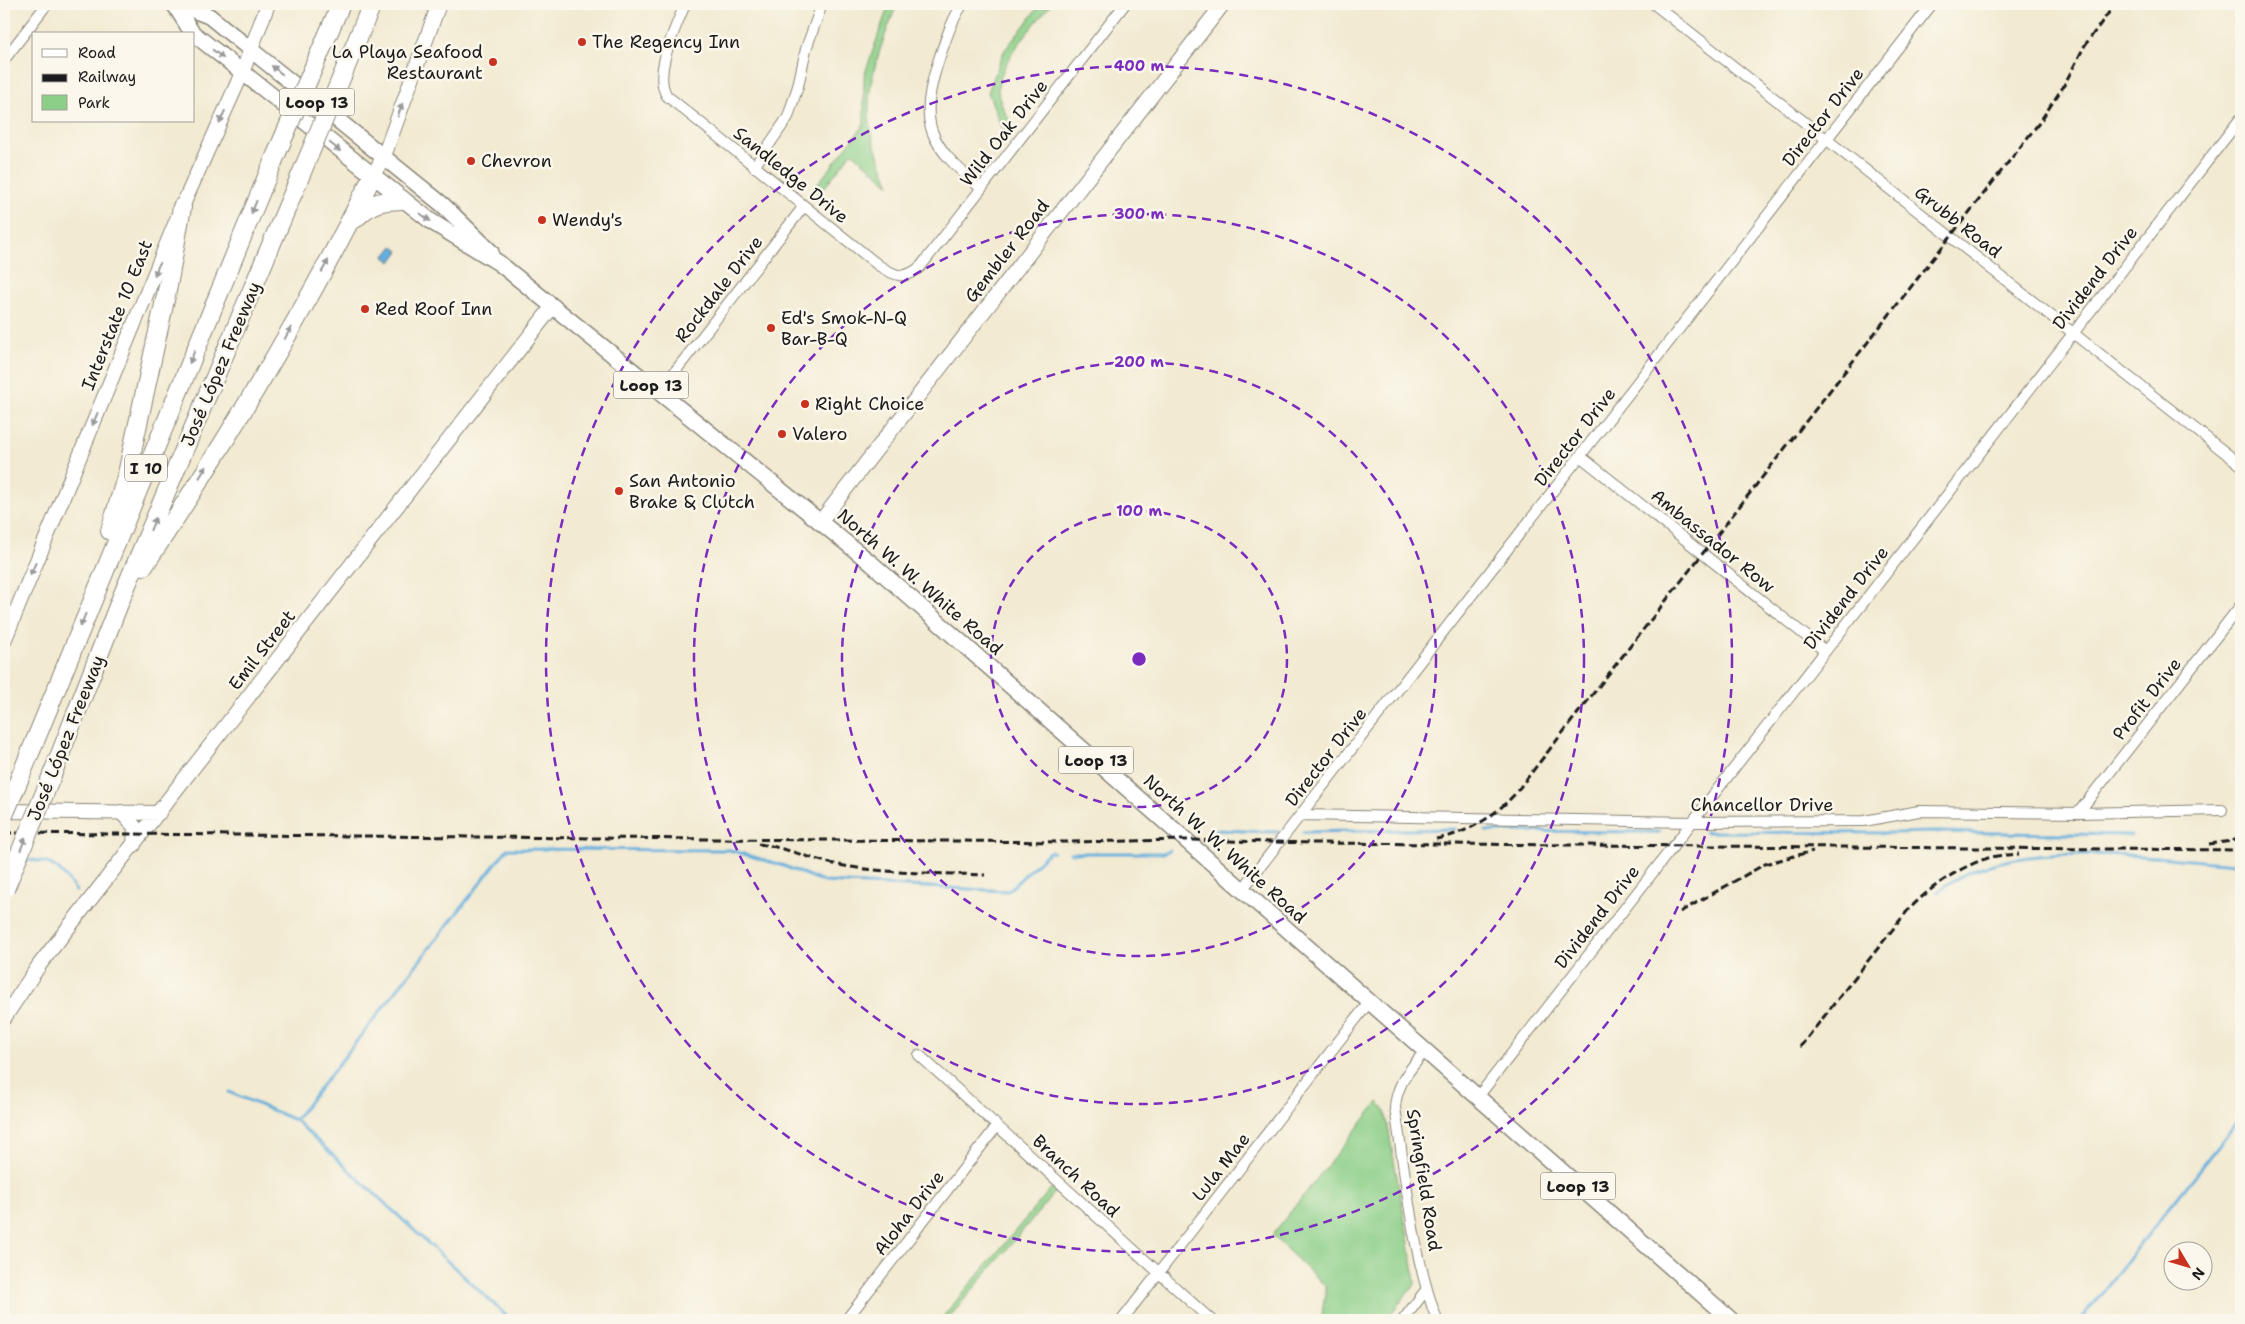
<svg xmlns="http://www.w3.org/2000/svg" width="2245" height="1324" font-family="'Shantell Sans',sans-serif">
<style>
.green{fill:#8ccf88;stroke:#547652}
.water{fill:#64aedc;stroke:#40657c}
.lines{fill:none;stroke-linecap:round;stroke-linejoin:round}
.stream{stroke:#64aedc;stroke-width:3}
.minor-casing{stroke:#878376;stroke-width:12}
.secondary-casing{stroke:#878376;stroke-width:16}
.primary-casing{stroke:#878376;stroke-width:18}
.motorway-casing{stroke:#878376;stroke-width:20}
.minor{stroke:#fff;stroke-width:10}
.secondary{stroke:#fff;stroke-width:14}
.primary{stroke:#fff;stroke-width:15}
.motorway{stroke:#fff;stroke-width:18}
.rail{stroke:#1c1c1c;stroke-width:3;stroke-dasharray:8 4;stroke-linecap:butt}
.motorway-bridge-casing{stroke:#878376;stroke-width:20;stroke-linecap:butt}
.motorway-bridge{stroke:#fff;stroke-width:18}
.oneway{fill:#999}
.ring{fill:none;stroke:#7b2cbf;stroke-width:2.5;stroke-dasharray:9 6}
.poi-dot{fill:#c8321e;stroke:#fbf7ec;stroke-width:2}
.labels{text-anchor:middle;stroke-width:5;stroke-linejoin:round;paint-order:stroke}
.shield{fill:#fbf7ec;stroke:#5f5e5a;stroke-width:1}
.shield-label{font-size:16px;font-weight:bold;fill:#1c1c1c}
.poi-label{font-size:18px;fill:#1c1c1c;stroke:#fbf7ec;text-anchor:start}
.street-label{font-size:18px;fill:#1c1c1c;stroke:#fbf7ec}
.centre{fill:#7b2cbf;stroke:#fbf7ec;stroke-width:2.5}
.ring-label{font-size:15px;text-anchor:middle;font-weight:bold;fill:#7b2cbf;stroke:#fbf7ec;stroke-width:5;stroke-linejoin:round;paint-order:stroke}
</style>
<rect width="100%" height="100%" fill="#fbf7ec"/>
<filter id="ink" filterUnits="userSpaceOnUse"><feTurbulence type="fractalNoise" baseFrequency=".02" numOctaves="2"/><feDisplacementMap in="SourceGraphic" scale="10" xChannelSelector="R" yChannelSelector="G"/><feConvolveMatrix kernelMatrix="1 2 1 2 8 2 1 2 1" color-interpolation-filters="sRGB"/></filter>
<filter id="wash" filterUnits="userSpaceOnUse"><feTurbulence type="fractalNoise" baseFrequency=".0096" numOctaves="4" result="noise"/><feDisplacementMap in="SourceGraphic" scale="20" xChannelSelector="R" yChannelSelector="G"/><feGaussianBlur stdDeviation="1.12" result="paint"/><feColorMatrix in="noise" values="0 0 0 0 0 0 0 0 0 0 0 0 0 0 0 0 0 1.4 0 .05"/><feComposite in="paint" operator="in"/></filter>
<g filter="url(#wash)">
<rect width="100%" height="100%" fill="#f2ead1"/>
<path class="green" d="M889,4h8c-15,41 -36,85 -25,130 3,17 12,35 18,51l-38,-33 -38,49 -6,-5 56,-71v-49z
M1041,4h10c-18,23 -49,54 -53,84 -1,13 11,32 18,42l-6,8 -10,-14 -12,-32 16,-41z
M1378,1102l7,8 29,162 1,12 -29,36h-65l5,-33 -54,-52z
M1053,1186l4,4 -110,130h-7z"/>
<path class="water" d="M393,246l6,5 -8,11 -7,-5z"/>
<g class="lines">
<path class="stream" d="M1215,830l63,2
M1486,831l173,1
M1303,832l152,-3
M1705,832l187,1 40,-1 199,3
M1071,853h92l7,-3
M23,860c30,-1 38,9 53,31
M1938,892c62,-58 218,-34 297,-28l6,-2
M229,1092l66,28 216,200
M295,1120l212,-271 223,1 51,15 44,17 183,9 41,-39h4
M2080,1320l161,-202"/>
</g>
</g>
<g filter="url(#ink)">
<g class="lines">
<g class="minor-casing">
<path id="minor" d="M685,4c-9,24 -33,69 -18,92l211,169c17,11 27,16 43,1l204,-262
M963,4c-11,15 -17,35 -23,52 -23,68 -12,88 41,132
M1654,4l587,461
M4,60l43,-56
M754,167l34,-50 10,-31 8,-37 16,-45
M659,392l145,-186
M1580,456l245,195
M2078,813l163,-208
M1301,815l391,7 172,-1 55,-10 159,2 144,-3
M1242,890l690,-886
M1425,1051c-14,17 -29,33 -30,57 11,70 17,145 42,212
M919,1055l292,265
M1477,1098l764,-980
M846,1320l151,-194
M1122,1320l248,-319
M1403,1320l23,-30"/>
</g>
<g class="secondary-casing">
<path id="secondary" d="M372,177l12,-21 55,-152
M820,522l403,-518
M4,641l178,-434 60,-134 26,-69
M4,811l155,2
M121,812l14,15 -1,18
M4,1018l36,-54 513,-658"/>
</g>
<g class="primary-casing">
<path id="primary" d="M174,4l19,30
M178,4l31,12 234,189 48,47
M194,34l238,188 67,41 372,300 860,757"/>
</g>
<g class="motorway-casing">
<path id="motorway" d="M318,57l23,-53
M343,74l29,-70
M355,219c17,-17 24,-18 47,-19
M110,531l17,-57 41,-188 14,-79
M144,566c83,-125 162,-255 228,-389
M21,775l252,-613
M50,780l70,-179 179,-422"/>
</g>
<use href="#minor" class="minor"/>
<use href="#secondary" class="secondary"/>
<use href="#primary" class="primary"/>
<use href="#motorway" class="motorway"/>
<path class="rail" d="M4,833l1065,9 118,-2 127,3 927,7
M1436,839c32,-6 56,-21 78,-44l525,-672 24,-36 22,-42 30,-41
M758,844c28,3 54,16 81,21 48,9 97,8 146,10
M2209,844l23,-3 9,-3
M1680,912l85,-48 48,-13
M1800,1047l108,-137c23,-23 49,-42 80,-52 10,-3 21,-3 31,-4"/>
<g class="motorway-bridge-casing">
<path id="motorway-bridge" d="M273,162l45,-105
M299,179l44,-105
M4,815l17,-40
M5,889l45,-109"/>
</g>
<use href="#motorway-bridge" class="motorway-bridge"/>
</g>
<defs><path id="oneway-solid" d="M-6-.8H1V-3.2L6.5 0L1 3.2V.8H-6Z" transform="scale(1.25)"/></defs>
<g class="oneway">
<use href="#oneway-solid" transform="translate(218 54) rotate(38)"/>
<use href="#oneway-solid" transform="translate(277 70) rotate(-141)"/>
<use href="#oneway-solid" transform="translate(400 110) rotate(-71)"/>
<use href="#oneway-solid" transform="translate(222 117) rotate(115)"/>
<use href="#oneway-solid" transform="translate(335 147) rotate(39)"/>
<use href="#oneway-solid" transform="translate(254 207) rotate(112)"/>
<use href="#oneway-solid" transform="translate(425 217) rotate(37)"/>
<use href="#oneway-solid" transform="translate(325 266) rotate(-61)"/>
<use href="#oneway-solid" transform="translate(157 269) rotate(112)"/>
<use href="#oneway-solid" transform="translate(288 333) rotate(-61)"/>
<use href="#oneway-solid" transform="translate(192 357) rotate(112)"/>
<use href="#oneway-solid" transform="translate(95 419) rotate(112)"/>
<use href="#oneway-solid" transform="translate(203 472) rotate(-58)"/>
<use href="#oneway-solid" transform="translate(153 524) rotate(-67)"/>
<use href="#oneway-solid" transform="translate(33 569) rotate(112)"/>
<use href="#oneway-solid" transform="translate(83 620) rotate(112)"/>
<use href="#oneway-solid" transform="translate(23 844) rotate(-68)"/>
</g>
</g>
<g class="ring">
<circle cx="1139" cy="659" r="148"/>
<circle cx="1139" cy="659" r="297"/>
<circle cx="1139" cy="659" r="445"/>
<circle cx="1139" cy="659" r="593"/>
</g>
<g class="poi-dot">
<circle cx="582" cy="42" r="5"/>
<circle cx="493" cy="62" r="5"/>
<circle cx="471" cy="161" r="5"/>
<circle cx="542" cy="220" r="5"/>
<circle cx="365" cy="309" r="5"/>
<circle cx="771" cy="328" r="5"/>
<circle cx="805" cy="404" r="5"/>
<circle cx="782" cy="434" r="5"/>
<circle cx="619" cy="491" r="5"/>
</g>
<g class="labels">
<g class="shield">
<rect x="279.5" y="88.5" width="75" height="27" rx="4"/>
<rect x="613.5" y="371.5" width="75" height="27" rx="4"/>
<rect x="125" y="454.5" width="42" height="27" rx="4"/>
<rect x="1058.5" y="746.5" width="75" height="27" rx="4"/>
<rect x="1540.5" y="1172.5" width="75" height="27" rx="4"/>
</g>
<g class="shield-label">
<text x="317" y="108">Loop 13</text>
<text x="651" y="391">Loop 13</text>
<text x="146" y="474">I 10</text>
<text x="1096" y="766">Loop 13</text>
<text x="1578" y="1192">Loop 13</text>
</g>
<g class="poi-label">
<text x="592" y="48">The Regency Inn</text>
<text x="483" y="58" text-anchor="end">La Playa Seafood<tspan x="483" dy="21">Restaurant</tspan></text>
<text x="481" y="167">Chevron</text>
<text x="552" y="226">Wendy's</text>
<text x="375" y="315">Red Roof Inn</text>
<text x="781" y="324">Ed's Smok-N-Q<tspan x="781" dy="21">Bar-B-Q</tspan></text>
<text x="815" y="410">Right Choice</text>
<text x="792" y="440">Valero</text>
<text x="629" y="487">San Antonio<tspan x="629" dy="21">Brake &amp; Clutch</tspan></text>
</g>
<g class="street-label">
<text transform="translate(1823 117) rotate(-52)" y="6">Director Drive</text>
<text transform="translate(1004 133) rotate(-52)" y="6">Wild Oak Drive</text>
<text transform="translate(791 175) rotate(39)" y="6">Sandledge Drive</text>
<text transform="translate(1958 222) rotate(38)" y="6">Grubb Road</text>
<text transform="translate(1007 251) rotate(-52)" y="6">Gembler Road</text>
<text transform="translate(2095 278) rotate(-52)" y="6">Dividend Drive</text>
<text transform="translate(719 289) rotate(-52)" y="6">Rockdale Drive</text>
<text transform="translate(117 315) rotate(-68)" y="6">Interstate 10 East</text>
<text transform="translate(221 364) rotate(-67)" y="6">José López Freeway</text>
<text transform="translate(1575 437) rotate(-52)" y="6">Director Drive</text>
<text transform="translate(1713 541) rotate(39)" y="6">Ambassador Row</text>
<text transform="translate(920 582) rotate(41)" y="6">North W. W. White Road</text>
<text transform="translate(1846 598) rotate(-52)" y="6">Dividend Drive</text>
<text transform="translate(262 650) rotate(-52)" y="6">Emil Street</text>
<text transform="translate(2147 699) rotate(-52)" y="6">Profit Drive</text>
<text transform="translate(66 738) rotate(-68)" y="6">José López Freeway</text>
<text transform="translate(1326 757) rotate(-52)" y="6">Director Drive</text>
<text x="1762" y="811">Chancellor Drive</text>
<text transform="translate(1225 849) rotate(42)" y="6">North W. W. White Road</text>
<text transform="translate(1597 917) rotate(-52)" y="6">Dividend Drive</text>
<text transform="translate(1221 1167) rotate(-52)" y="6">Lula Mae</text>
<text transform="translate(1076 1176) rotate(43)" y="6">Branch Road</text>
<text transform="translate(1424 1180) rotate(81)" y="6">Springfield Road</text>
<text transform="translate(909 1213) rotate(-52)" y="6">Aloha Drive</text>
</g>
</g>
<circle cx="1139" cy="659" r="8" class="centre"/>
<g class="ring-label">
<text x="1139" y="71">400 m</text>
<text x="1139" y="219">300 m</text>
<text x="1139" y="367">200 m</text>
<text x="1139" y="516">100 m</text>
</g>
<rect width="2245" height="1324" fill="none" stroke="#fbf7ec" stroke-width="20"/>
<rect x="32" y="32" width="162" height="90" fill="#fbf7ec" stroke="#a29f99"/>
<rect x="42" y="49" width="25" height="8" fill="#ffffff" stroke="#a29f99"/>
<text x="78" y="58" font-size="15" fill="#1c1c1c">Road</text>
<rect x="42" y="74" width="25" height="8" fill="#1c1c1c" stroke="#a29f99"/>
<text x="78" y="82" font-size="15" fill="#1c1c1c">Railway</text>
<rect x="42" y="95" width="25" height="15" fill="#8ccf88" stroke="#a29f99"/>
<text x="78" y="108" font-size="15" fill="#1c1c1c">Park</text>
<g transform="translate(2188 1266) rotate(128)"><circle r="24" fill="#fbf7ec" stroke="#a29f99"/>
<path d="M0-4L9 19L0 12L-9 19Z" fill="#c8321e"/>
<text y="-8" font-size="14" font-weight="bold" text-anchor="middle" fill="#1c1c1c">N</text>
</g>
</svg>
